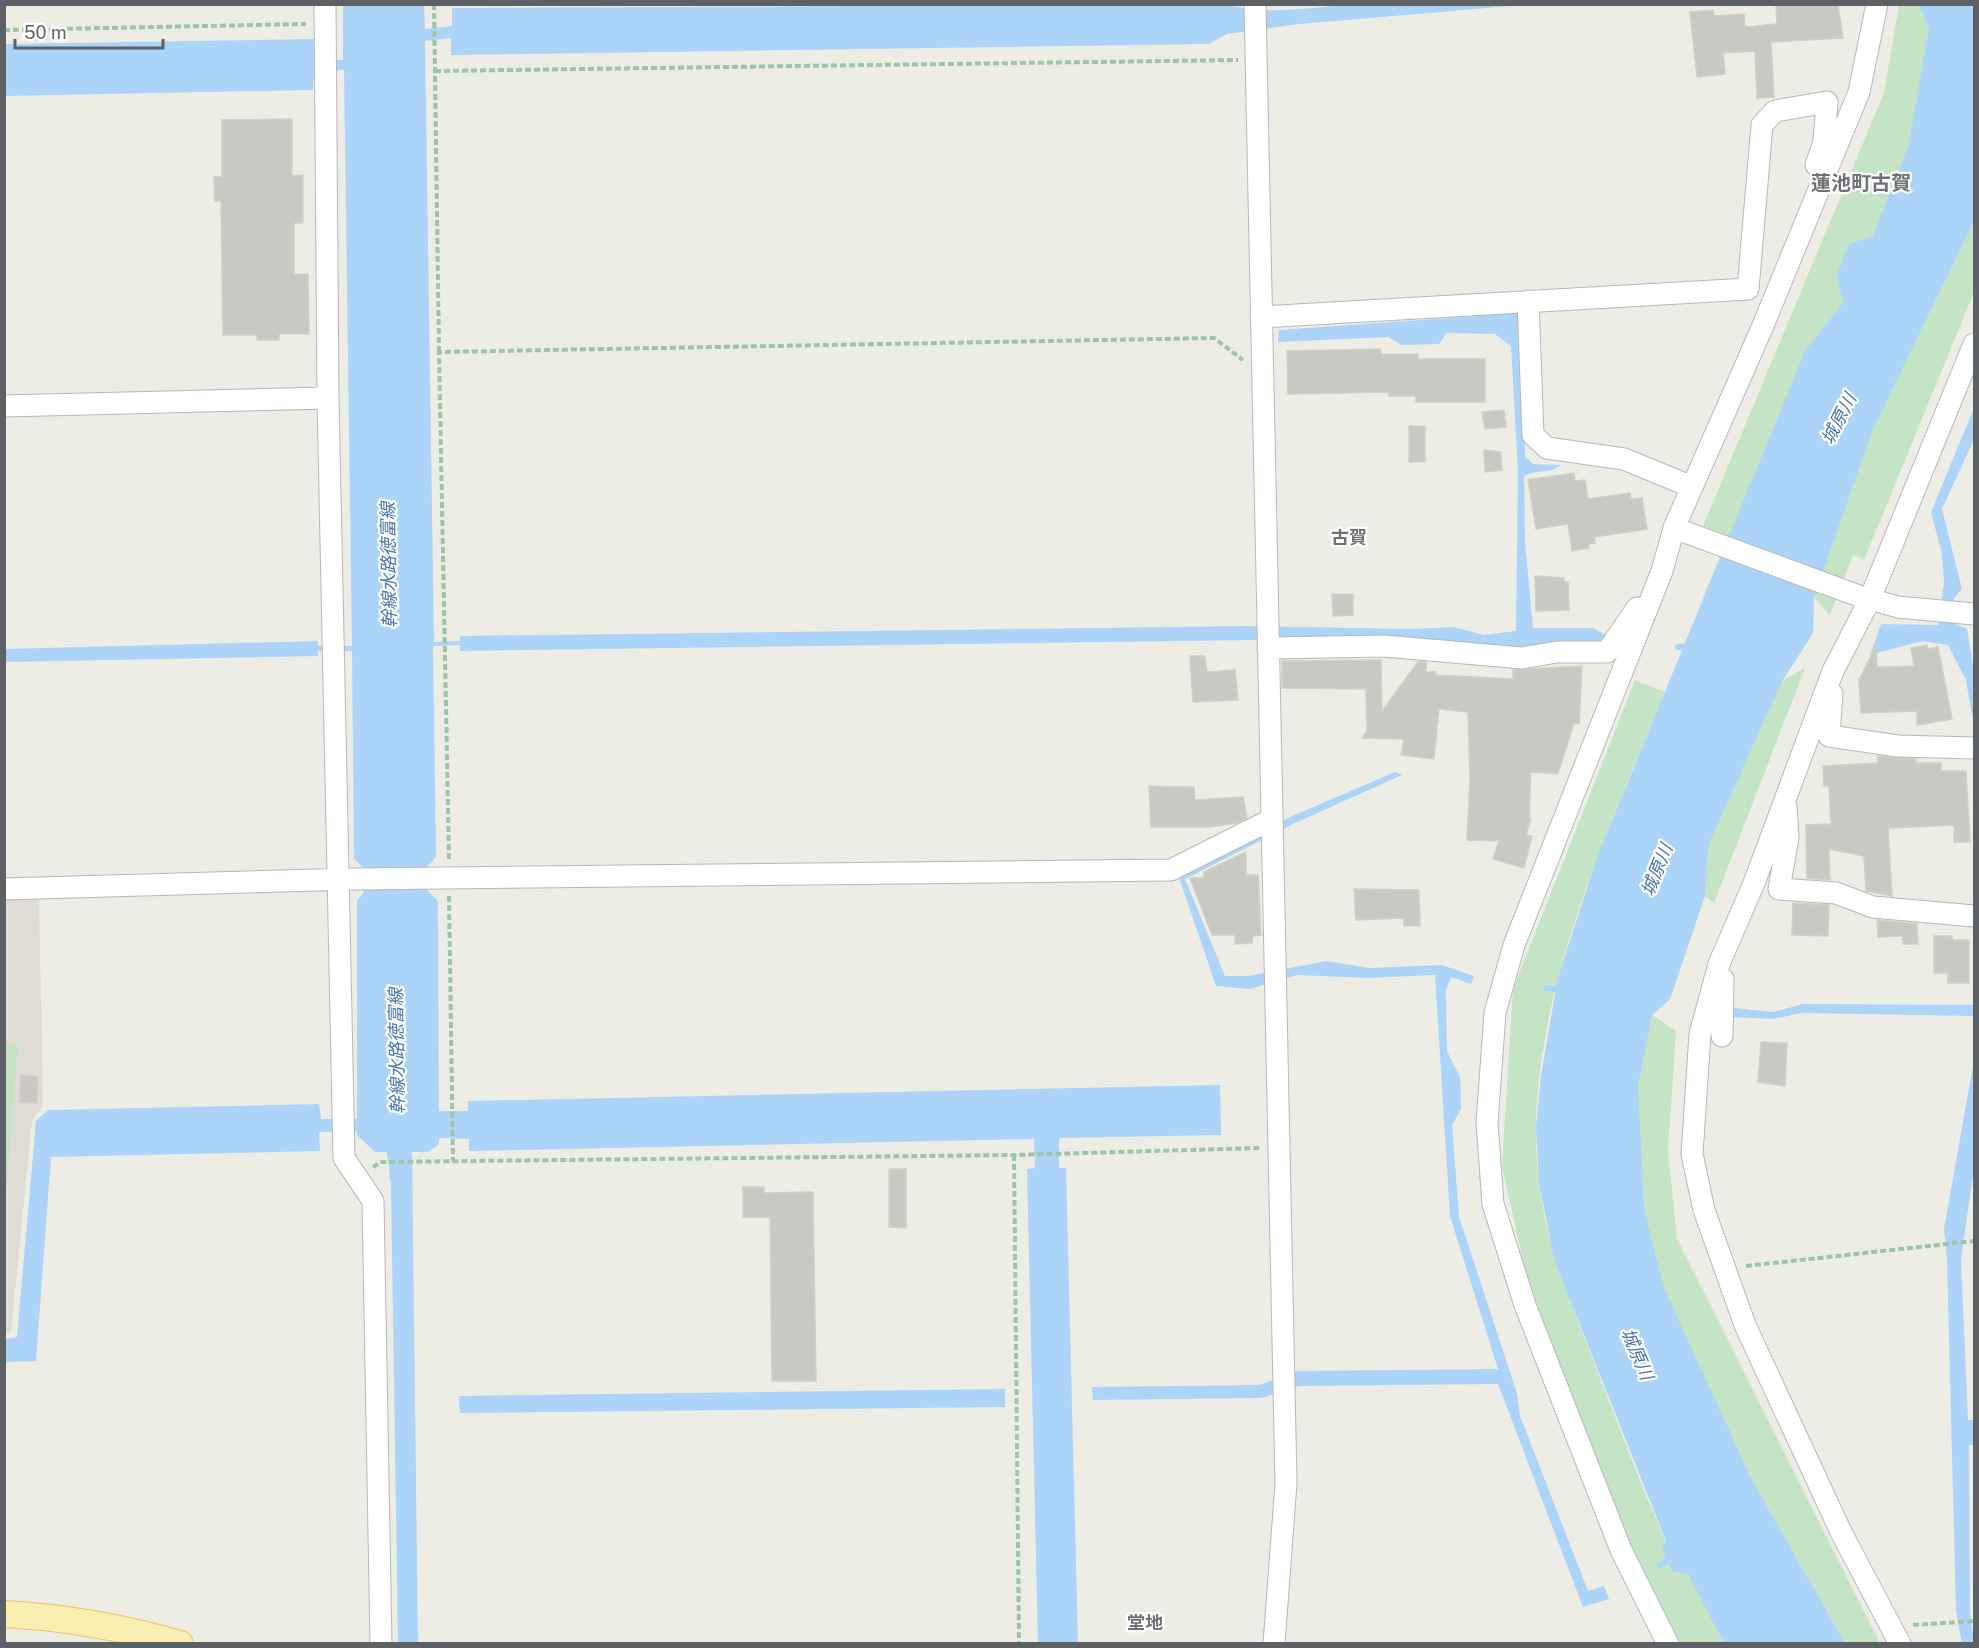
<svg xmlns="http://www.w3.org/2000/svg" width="1979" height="1648" font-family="'Public Sans','Noto Sans JP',sans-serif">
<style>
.education{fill:#dedcd4}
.green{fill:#c4e4c5}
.water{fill:#abd4f8}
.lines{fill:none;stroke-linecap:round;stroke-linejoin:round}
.stream{stroke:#abd4f8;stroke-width:6}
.building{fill:#cac8c2;stroke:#d2cfc4;stroke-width:1.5}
.minor-casing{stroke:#b6b7bb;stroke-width:23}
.major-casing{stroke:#e6c766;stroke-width:28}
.path{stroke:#9ec4aa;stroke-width:4;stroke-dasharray:6 3;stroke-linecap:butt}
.minor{stroke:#fff;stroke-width:21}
.major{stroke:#f9efb0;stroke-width:26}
.labels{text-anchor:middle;stroke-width:4.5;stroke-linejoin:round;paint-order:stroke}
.water-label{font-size:18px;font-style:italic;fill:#4974a9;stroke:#fff}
.neighbourhood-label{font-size:18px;font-weight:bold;fill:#6e7276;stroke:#fff}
.quarter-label{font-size:20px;font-weight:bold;fill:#6e7276;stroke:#fff}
</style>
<rect width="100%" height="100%" fill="#eeede5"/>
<path class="education" d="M39,897l4,209 -11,15 -21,211 -6,1 -1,-435z"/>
<path class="green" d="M1899,5h35l-10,144 -222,450 27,-63 -26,-10 181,-433z
M1974,200v92l-110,268 -11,-5 -23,60 -16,-17 -1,35 -31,48 23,-13 -91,235 -9,-7 -35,103 -18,16 24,16 -8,119 9,89 203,404h-35l-94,-165 -97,-193 -37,-216 228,-604z
M1635,680l30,12c-61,148 -146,328 -126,491 8,64 33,122 56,182 23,59 45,118 71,177l-4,8 10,21 16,3 59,69h-68l-50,-102 -102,-262 -25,-113 11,-177z
M18,1044l-13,162v-161z"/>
<path class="water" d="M343,4l81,1 1,24 27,-3v-18l777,-4c34,13 86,2 123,1 56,-2 113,0 170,0l-222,19 -73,10 -18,10 -758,11v-17l-26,3 9,601 26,-1v-5l788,-10 164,3 42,-2 30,8 32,-4 2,-159 -7,-126 -16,-12 -48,-1 -8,11 -37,1 -14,-8 -110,5 1,-12 241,-17 5,143 8,8 28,1c-10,9 -25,4 -37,11l1,66 8,86h60l16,9 -8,9 -76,3 -123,-11 -942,13v-6l-27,1 3,211 -9,10 1,24 10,10 1,210h29v-10l752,-16 1,50 -162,3v30h7l12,475h-40l-11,-474 8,-1 -1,-29 -565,12v-12l-30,-1v6l-11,8h-16l6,491h-20l-7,-456 -4,-35h-12l-18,-17v-4l-38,1 1,19 -269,6 -15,204 -31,1v-23l12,-2 19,-216 12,-11 271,-6 2,15h36v-218l7,-9v-24l-10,-9 -2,-208h-34v5l-313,6 -1,-13 314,-8v5h34l-8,-576 -30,1 -1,19 -308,6v-52l309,-5v21h29z
M1919,5h55v216l-101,208 -59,168 -1,36 -32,50 -73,163 -3,49 -35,104 -18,16 -14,71 6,122 19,78 88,192 94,165h-121l-36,-69 -16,-3 -10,-21 4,-9 -111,-279 -16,-78 -3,-56 5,-52 17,-99 39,-120 208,-506 38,-48 -6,-29 12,-30 24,-8 36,-92 20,-116z
M1974,408v31l-32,70 20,80 -8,9v25l13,6 7,42v57l-8,-48 -18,-35 -26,-4 -52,14 11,-31 57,1 6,-42 -2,-29 -11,-42z
M1395,772l7,3 -109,49 -108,55 40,97h23l79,-15 42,7 73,-3 32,11 -3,8 -20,-7 -5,13 1,61 13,26 1,32 -9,16 7,92 58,176 3,23 68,175 16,-5 5,13 -26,8 -85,-223 -199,2 -38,12 -168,2 -1,-13 167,-2 39,-14 200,-2 -48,-153 -15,-241 -69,3 -69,-3 -47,14 -34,-3 -37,-109 111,-60z
M1803,1004l171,1v11l-172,-3 -29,6 -41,-2 -2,-5 5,-4 39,4z
M1974,1060v108l-13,92 7,160h6v25h-5l1,166 4,32 -12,1 -6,-33 -9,-352 -3,-30z
M1005,1389v18l-545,6 -1,-17z"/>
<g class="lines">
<path class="stream" d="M1678,647l12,-1
M1546,988l17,2
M1660,1565l13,-7"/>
</g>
<path class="building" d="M1776,4l62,2 5,32 -72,4 3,55 -17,1 -2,-47 -32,2 2,21 -28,3 -7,-65 23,-2 1,6 30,-2 1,13 32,-3z
M292,119v57l11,-1v48h-9v51h14l1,60h-30v6h-22v-5h-34l-2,-134h-6l-1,-24h8v-57z
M1380,349l1,5h37v5h67v43h-69v-6h-27v-4l-101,2 -1,-43z
M1504,410l2,17 -21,2 -3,-17z
M1409,426h16v36h-16z
M1484,450l17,2 1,18 -17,2z
M1574,473l1,8 10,-1 3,19 42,-6 1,6 11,-1 5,31 -53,8 1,6 -7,1 1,4 -17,3 -4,-27 -32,5 -8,-49z
M1535,576l29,2v4h4l1,28 -33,1z
M1332,594h21v21l-20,1z
M1927,645l1,4 10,-2 14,72 -35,6v-14l-56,2 -2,-33 17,-34 1,21 37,-1 -3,-18z
M1190,656h15l2,16 28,-2 3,30 -45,2z
M1381,660l1,51 36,-49h8v10h10l-1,3 78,4v-9l69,-4 -3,58 -5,-1 -16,51 -27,-2 -2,45 2,1 -5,17 6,1 -8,32 -31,-9 6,-18 -32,-1 3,-59 -2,-69 -29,-3 -5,50 -33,-4 3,-16 -42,-1 5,-7 -1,-42 -84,-1v-27z
M1877,756l39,3v4h25v8h25l4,71h-16v-17l-66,3 4,68 -26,-5 -2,-35 -35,-7 1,31 -23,-2 -1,-53 25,-1 -2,-38h-5l-1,-20 55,-3z
M1149,786l45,1 1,13 48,-3 4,21 -10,5 -28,4h-58z
M1246,852v23h12l3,60 -8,1 -1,7 -17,1v-9h-23l-22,-57h14v-6z
M1354,889l65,1 1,36h-16v-8l-48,2z
M1793,903l36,2 -1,31 -36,-1z
M1877,920l40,4 1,20h-15l-1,-8 -24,1z
M1934,936h18v4h17v43h-21v-10h-14z
M1761,1042l26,1 -2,43 -27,-4z
M21,1075l17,2 -1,26 -18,-1z
M889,1169h17v59l-17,-1z
M743,1187h21v6l49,-1 3,189h-44l-2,-164h-27z"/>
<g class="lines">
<g class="minor-casing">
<path id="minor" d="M325,4l3,394 16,760 29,43 8,443
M1255,4l31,1479 -12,161
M1528,301l5,134 14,13 77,11 68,28
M1261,317l487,-28 14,-164 13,-14 52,-9 -3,40 -8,23
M4,406l324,-8
M1674,528l185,68 39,11 76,7
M1268,648l116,-2 138,12 35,-6h50l30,-44
M1832,694l-3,42 69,10 76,2
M1786,806l2,32 -9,51 57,4 37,14 101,9
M4,889l350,-10 817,-9 101,-51
M1722,1036l1,-57
M1668,1644l-47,-94 -96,-245 -32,-101 -6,-81 8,-110 19,-68 148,-374 12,-43 88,-200 97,-236 18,-88
M1900,1644l-59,-112 -96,-207 -41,-115 -12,-56 8,-120 19,-70 35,-81 79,-212 37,-72 104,-255"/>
</g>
<g class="major-casing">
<path id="major" d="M4,1614c59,3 120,14 176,30"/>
</g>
<path class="path" d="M434,4l5,348
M4,30l302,-6
M435,71l803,-11
M449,859l-10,-507 775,-14 29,22
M449,896l4,265
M1014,1155l5,489
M373,1167l7,-5 634,-7 247,-7
M1746,1266l228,-25
M1913,1625l61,-4"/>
<use href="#minor" class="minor"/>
<use href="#major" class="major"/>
</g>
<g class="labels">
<g class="water-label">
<text transform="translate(1839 419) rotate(-63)" y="6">城原川</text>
<text transform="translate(389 565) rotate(-91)" y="6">幹線水路徳富線</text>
<text transform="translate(1657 870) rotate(-68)" y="6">城原川</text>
<text transform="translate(397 1051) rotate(-91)" y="6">幹線水路徳富線</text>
<text transform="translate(1637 1354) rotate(67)" y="6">城原川</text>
</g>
<g class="neighbourhood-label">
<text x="1349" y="544">古賀</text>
<text x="1145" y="1629">堂地</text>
</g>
<g class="quarter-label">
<text x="1861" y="190">蓮池町古賀</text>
</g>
</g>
<rect width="1979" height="1648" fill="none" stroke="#5d6064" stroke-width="12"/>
<path d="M15 39v9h148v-9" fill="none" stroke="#5d6064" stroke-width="3"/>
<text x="24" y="39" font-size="18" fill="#5d6064" stroke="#ffffff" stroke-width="4.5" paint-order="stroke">50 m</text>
</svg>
